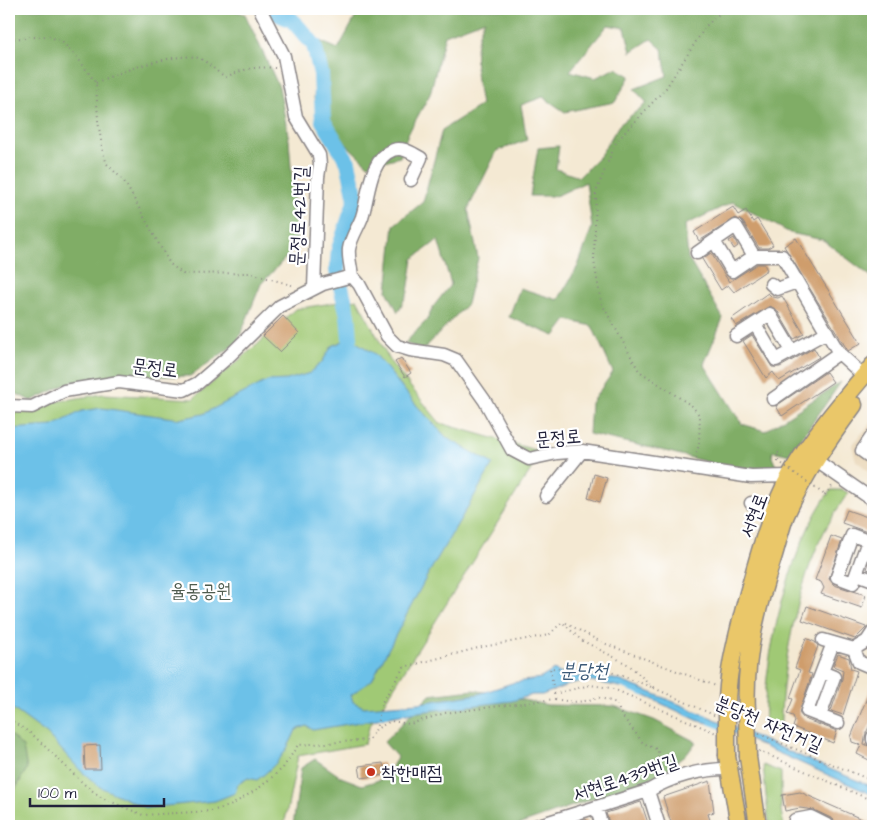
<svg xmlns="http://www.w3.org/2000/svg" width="882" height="835" font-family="'Architects Daughter','Poor Story',sans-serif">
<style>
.built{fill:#ead8ba}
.green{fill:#a0c975;stroke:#617658}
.forest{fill:#80ad66;stroke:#516850}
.water{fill:#6cc1e8;stroke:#477292}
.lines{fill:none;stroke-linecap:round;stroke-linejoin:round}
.stream{stroke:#6cc1e8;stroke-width:2.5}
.river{stroke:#6cc1e8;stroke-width:16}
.building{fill:#cf9d6c}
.minor-casing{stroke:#8b8687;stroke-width:15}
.major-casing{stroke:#8b8687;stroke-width:19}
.path{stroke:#8b8687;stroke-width:2;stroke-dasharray:1 4;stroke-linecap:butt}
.minor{stroke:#fff;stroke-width:12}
.major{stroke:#eac769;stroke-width:16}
.major-bridge-casing{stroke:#8b8687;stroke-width:19;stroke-linecap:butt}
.path-bridge{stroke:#8b8687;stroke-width:2;stroke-dasharray:1 4;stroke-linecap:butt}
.major-bridge{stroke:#eac769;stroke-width:16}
.poi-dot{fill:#c8321e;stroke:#fff;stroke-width:2}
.labels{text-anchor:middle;stroke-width:4.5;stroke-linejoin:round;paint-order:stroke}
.street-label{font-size:19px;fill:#22223b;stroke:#fff}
.park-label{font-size:19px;fill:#4e5c4f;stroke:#fff}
.poi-label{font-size:19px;fill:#22223b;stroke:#fff;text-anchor:start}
.water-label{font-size:20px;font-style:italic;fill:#3c5a78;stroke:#fff}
</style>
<rect width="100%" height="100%" fill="#fff"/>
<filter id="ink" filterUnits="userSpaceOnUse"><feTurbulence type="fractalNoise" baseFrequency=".02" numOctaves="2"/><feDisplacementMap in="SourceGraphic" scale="10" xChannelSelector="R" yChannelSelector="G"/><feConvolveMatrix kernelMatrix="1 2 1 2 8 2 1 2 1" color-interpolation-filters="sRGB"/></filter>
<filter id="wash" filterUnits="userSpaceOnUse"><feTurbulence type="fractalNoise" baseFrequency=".0096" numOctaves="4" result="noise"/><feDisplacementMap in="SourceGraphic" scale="20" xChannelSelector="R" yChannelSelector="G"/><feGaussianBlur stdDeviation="1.12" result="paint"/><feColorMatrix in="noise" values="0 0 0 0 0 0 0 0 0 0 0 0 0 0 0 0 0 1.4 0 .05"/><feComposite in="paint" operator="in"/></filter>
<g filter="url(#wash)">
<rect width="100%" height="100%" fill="#f4e9d3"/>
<path class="built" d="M873,420v54l-17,-13 -4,-16z"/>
<path class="green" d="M357,299l35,65 48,59 102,29 -173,275 -4,17 -67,12 -14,70h-275v-25l12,-21 -12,-37v-334l94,-15 90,5 65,-55 37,-35z
M831,490h12l5,3c-9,13 -17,26 -24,39 -26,50 -45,145 -43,201l-16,-7c-4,-63 26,-186 66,-236z
M763,765l18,7v39l3,15h-15z"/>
<path class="forest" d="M9,9h184l4,2 2,-2h30l16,5 34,73 10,53 8,106 -36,38 -24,59 -47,33 -66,1 -53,5 -40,19 -22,-11z
M360,9h513v269l-50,-38 -33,-7 -57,-31 -48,23 3,33 35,60 -19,46 38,60 23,7 76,-49 -51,73 -17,-4 -1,6 4,9 -27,7 -80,-21 -80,-18 2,-31 22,-31 -21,-46 -25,-6 -12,16 -46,-19 11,-29 38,12 20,-34 14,-39 -6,-45 -30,14h-26l8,-48 21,-2 -3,23 23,8 20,-20 20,-32 28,-22 -13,-14 33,-13 -5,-27 -11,-10 -20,13 -6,-24 -17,-3 -38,46 25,7 21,-10 14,8 -15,26 -50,10 -22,-15 -22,8 6,35 -30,11 -29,58 10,49 -11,46 -44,46 -18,-7 22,-23 6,-13 18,-23 -13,-44 -25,19 -5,33 -10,20 -11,-21 7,-66 29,-23 19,-72 39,-25c-5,-30 -11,-57 4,-85l-40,15 -15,59 -22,40 -8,23 -32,8 -22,-21 -32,-45 3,-42 -13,-23 34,15z
M474,690l74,15 66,1 40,14 42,22 -9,12 -29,22 -143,50h-222l8,-58 14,-9 26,18 21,8 24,-7 11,-21 -13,-15 46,-47z
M9,734l14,13 4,22 -18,28z"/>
<path class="water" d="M350,338l25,16 43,53 29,31 46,26 -66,112 -55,104 -21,15 2,7 11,5 55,-4 60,-9 33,-11 29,-5 13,-8c20,12 45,3 67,11 85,32 168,72 252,106v8l-160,-71 -14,-3 -69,-32 -39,-8 -18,2 -31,12h-10l-20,6 -94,11 -105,18 -6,-4 -11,4c-9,22 -20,36 -39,50l-9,-2 -10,6 -3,9 -20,8 -69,7 -46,-21 -20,-17 -33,-36 -38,-28v-277l44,-3 29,-15 20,-3 78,11 23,-5 64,-33 20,-1 23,-7 12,-11 10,-16z"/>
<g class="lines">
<path class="stream" d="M621,686l23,9
M709,723l13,5"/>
<path class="river" d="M267,9l25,11 22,25 7,29 2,47 25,41 8,37 -17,50 -2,22 11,44 2,23"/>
</g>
<g id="blocks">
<path class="building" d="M733,207l5,8 8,-5 7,12 4,-3 16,26 -5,3h-9l-16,-26 -7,-4 -37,23 -5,-9z
M734,238l4,8 -4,3 -5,-8z
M796,238l65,105 -13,8 -64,-105z
M711,253l18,29 28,-18h7l3,6 -33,22 -6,-7 -7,5 -19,-31z
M768,293l4,4 6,1 4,-2 22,38 -10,5 -17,-29 -7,-4 -34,20 -5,-7z
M283,316l16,17 -19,19 -17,-16z
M752,335l20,32h8l34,-19 5,9 -40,24 -6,-9 -7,6 -23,-37z
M401,358l10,15 -6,4 -10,-15z
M826,372l7,10 -51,34 -6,-10z
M594,474l13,4 -7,24 -12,-4z
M847,510l26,9v15l-31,-11z
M831,536l11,4 -13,39 5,6 32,10 -4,13 -41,-14 3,-6 -3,-6 -6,-2z
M873,550v21l-6,-2z
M807,606l59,21v1l-11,11 -53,-19z
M806,638l9,4 3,4 -10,27 4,1 -13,39 5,6 33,12 -4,12 -40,-16 2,-6 -2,-5 -6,-2 6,-15 -3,-1 10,-28 -5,-2z
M838,654l11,4 2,11 6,2 -14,44 -12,-4 11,-32 1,-9 -10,-4z
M873,683v36l-7,14 -2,11 9,4v14l-16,-8 4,-9 -9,-3 -1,-5z
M100,745l1,24h-16l-1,-23z
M383,763l2,12 -24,3 -2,-12z
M710,781l4,31 -6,2 4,12h-40l-9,-29z
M800,792l73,32v2h-35l-5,-7 -19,-9 -14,-2 -15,3 -3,-16z
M641,802l8,24h-39l-4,-13z
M586,819l3,7h-22v-1z"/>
</g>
</g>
<g filter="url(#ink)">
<use href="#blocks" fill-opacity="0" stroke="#8b8687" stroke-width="1"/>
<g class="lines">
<g class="minor-casing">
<path id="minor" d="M260,9l24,47 12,61 23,38 1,9 -2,13 -4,111
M697,253l17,-12
M754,256l-18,-30 -22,15 18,30 22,-15h28l57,97 25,23
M352,276c-1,-9 -4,-19 -3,-27 2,-12 9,-21 13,-32 7,-21 7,-58 31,-67 10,-4 20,4 28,8l-10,22
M771,284l6,5 20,-7
M755,324l21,36 51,-28
M736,336l34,-22 22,37
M773,399l66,-46
M9,406l23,1 32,-16 55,-9 65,8 14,-7 30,-26 52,-51 43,-22 29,-8 7,8 28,52 10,10 13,4 34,5 12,5 29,41 27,49 17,9 28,-6 25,-2 169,26 39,-1 7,3
M873,435l-11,16 11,8
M808,455l65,45
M546,496l36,-45
M751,503l23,9
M852,535l16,6 -15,42 -16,-6z
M857,574l16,6
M823,640l31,9 13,-8 6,-9
M833,643l-26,68 31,12
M854,649l5,13 14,6
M820,716l14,-39 -12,-5
M873,737v3
M648,791l11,35
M596,807l6,19
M795,820l16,-3 18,9
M536,826l112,-35c23,-14 53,-22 80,-22"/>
</g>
<g class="major-casing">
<path id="major" d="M727,705c0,-34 10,-68 18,-101 12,-44 24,-90 45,-129 22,-39 54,-76 83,-110
M747,709c-3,-52 11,-105 27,-154 4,-13 7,-27 12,-40 18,-40 43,-76 68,-110
M727,756l12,70
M748,757l10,69"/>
</g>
<path class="path" d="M9,39l40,-3 13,6 14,14 20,27 2,38 5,32 4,11 17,17 46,83 13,10 67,-1 45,13
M96,83c18,-10 87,-34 105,-24 9,5 15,13 25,18 17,-8 30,-11 49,-9
M696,458l3,-15 1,-27 -8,-10 -53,-35 -38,-69 -7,-41 2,-69 20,-50 50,-54 40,-62 18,-17
M778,461l-1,-9 9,6
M825,495l8,-10
M566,623l35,19 115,44
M654,688l62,28
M554,694l36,-9 21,3 105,45
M555,699c15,3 27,5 42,-2l20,6 3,10 23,30 15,7v23
M9,719l24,16 52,50 17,13 41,17 68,-4 19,-5 29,-18 24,-20 15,-23 71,-5 7,-11 6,-27 22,-35 78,-20 67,-12 13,-13 19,18 48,25 25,23 -43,-16 -61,-4 5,31 -110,14 -35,11 -19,-3 -15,8
M759,734l114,47
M759,751l114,50"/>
<use href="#minor" class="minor"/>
<use href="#major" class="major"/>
<g class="major-bridge-casing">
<path id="major-bridge" d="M727,705v51
M747,709l1,48"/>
</g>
<path class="path-bridge" d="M778,461l47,34"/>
<use href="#major-bridge" class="major-bridge"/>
</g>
</g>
<circle class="poi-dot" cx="371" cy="772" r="5"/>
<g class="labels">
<g class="street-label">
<text transform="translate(298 216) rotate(-87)" y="7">문정로42번길</text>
<text transform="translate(155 367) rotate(7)" y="7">문정로</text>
<text transform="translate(558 437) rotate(-5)" y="7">문정로</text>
<text transform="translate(753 515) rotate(-69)" y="7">서현로</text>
<text transform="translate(769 723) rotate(23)" y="7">분당천 자전거길</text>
<text transform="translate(625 777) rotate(-19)" y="7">서현로439번길</text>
</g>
<g class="park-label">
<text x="201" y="597">율동공원</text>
</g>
<g class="poi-label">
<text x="381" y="779">착한매점</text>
</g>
<g class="water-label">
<text x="584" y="677">분당천</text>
</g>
</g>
<rect width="882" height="835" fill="none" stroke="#fff" stroke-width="30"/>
<path d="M30 798v8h134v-8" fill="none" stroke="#22223b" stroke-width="2.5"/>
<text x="38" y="798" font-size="15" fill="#22223b" stroke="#ffffff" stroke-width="4" paint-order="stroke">100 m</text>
</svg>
